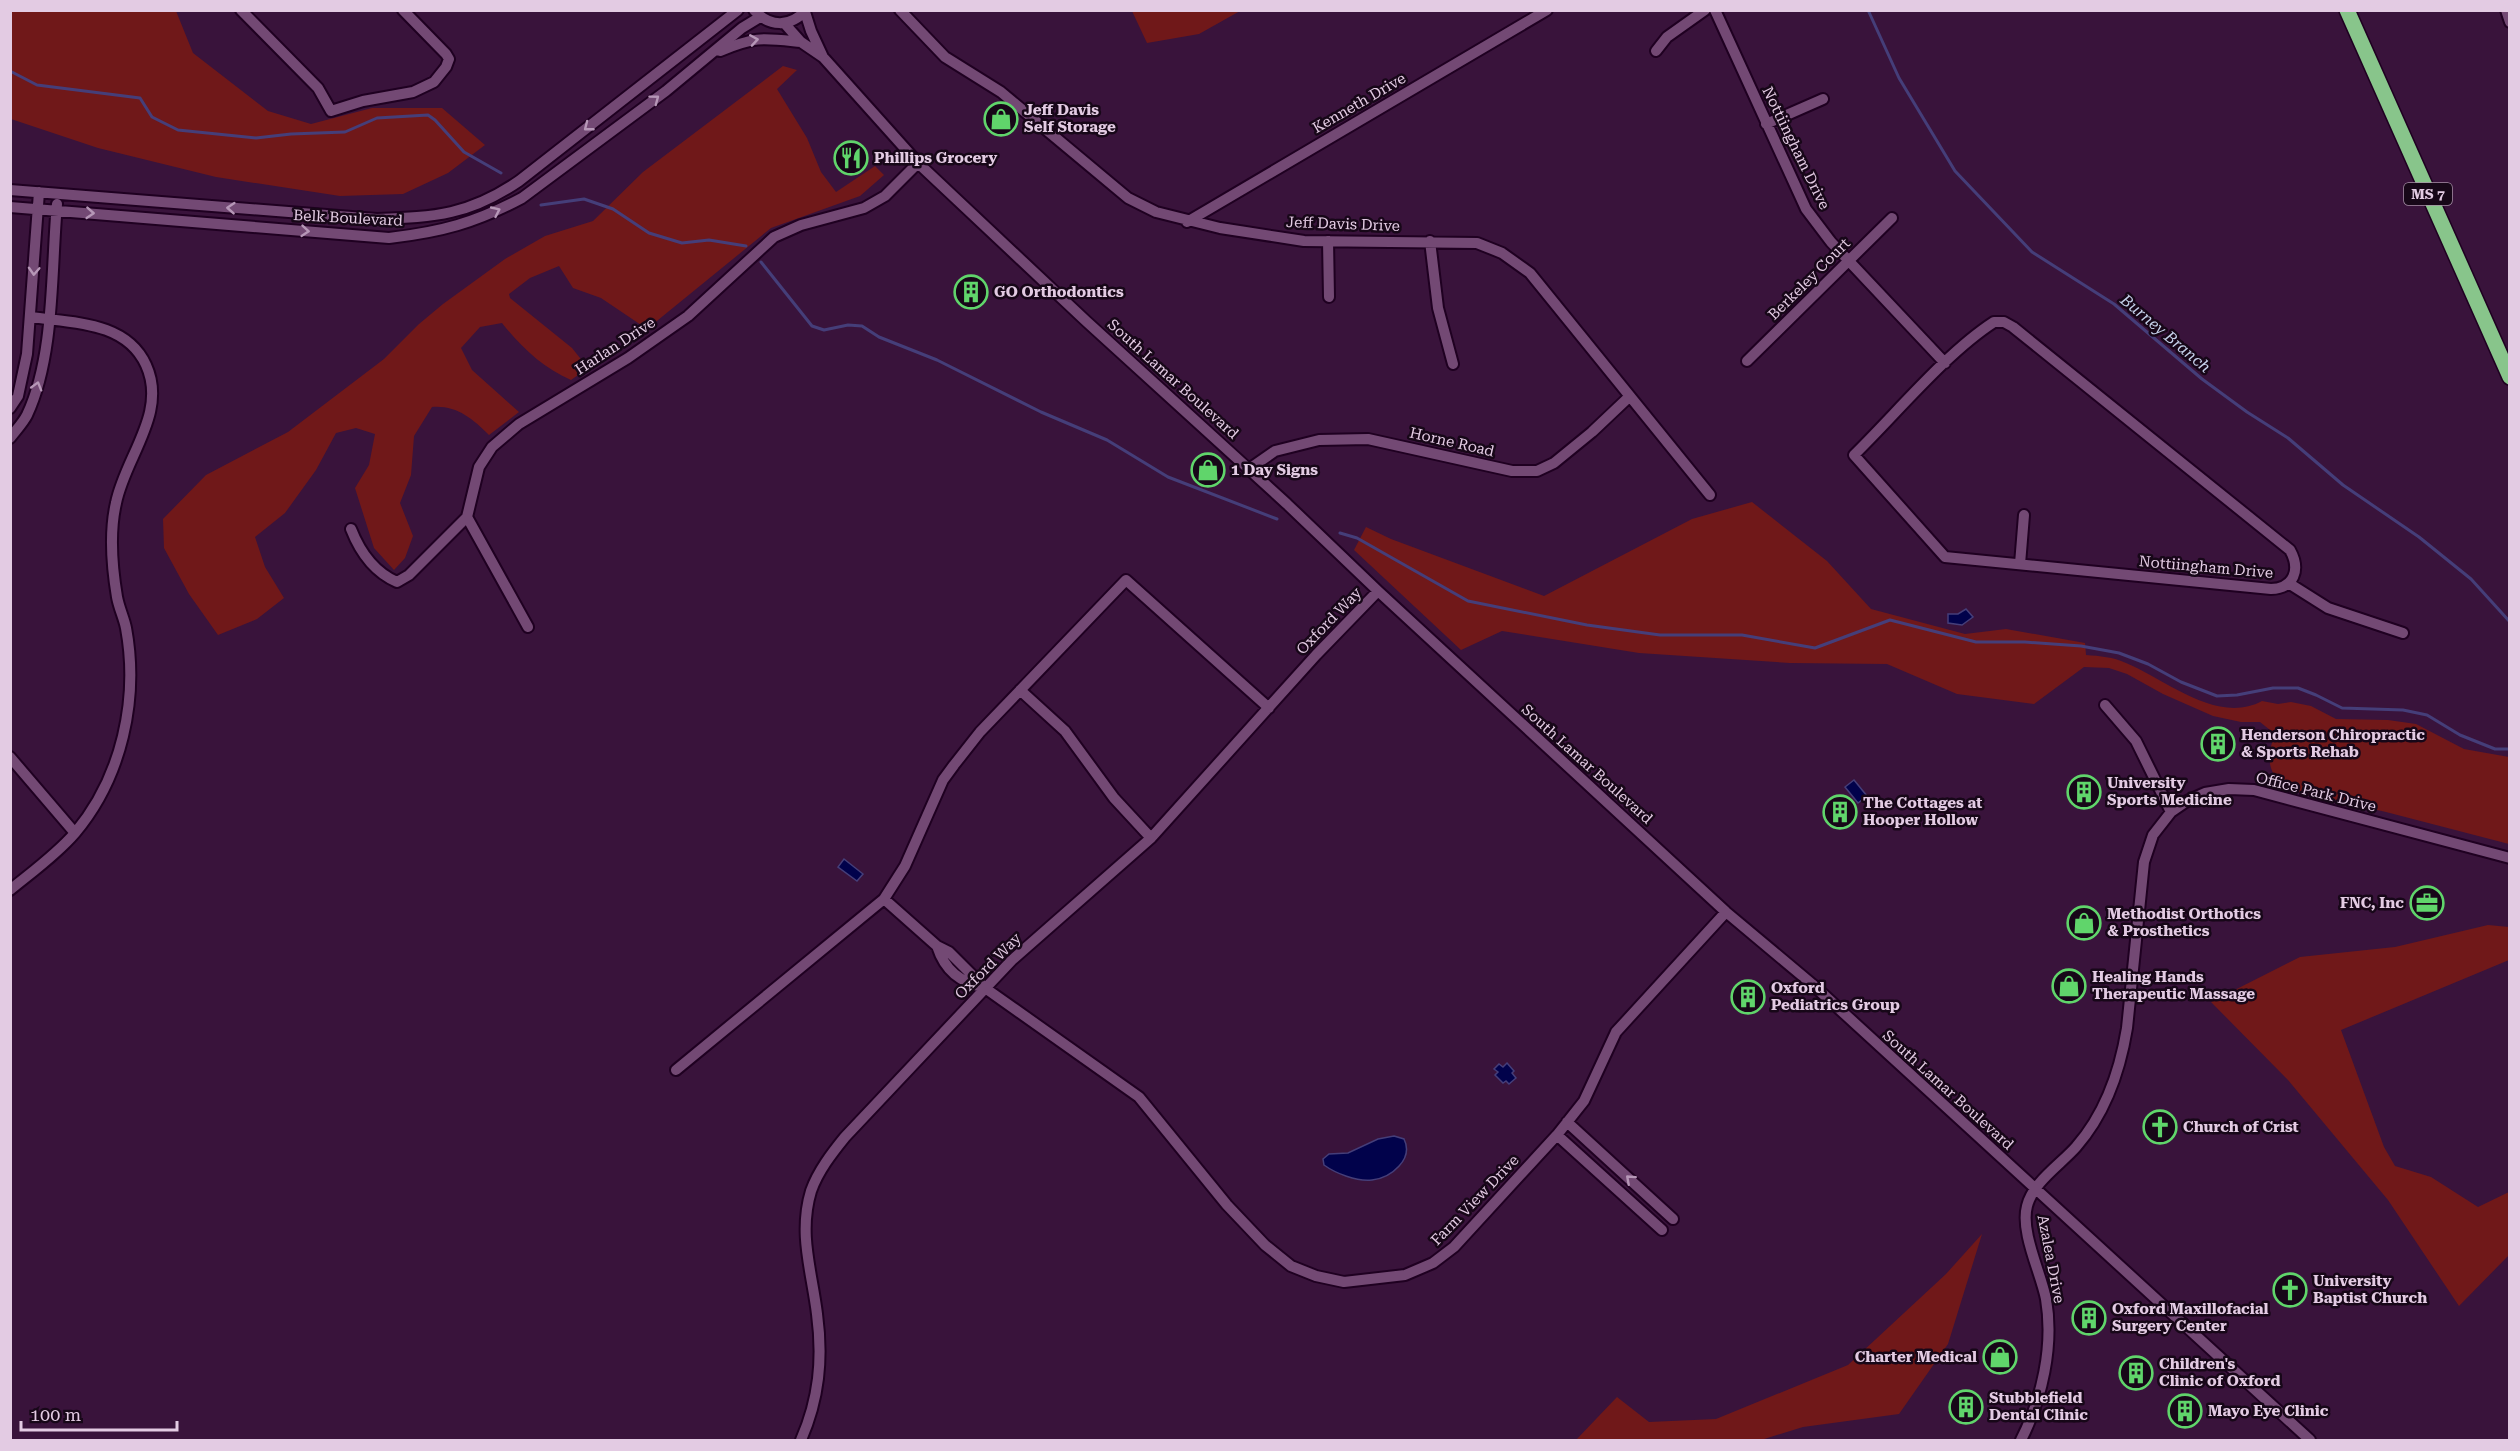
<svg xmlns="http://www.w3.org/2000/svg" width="2520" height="1451" font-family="'Roboto Serif',serif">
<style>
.green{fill:#701819}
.water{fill:#01024b;stroke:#453e79;stroke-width:1.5}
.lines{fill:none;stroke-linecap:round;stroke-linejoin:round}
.stream{stroke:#453e79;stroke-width:3}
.minor-casing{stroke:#1f0021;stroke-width:14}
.highway-casing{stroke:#1f0021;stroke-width:18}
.minor{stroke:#734974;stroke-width:10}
.highway{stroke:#88c58b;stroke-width:15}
.oneway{stroke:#b697b7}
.labels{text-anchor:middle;stroke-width:5;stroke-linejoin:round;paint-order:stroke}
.shield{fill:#170718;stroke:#a690a6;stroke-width:1.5}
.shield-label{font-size:14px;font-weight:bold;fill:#e3cbe3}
.street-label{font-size:15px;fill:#e3cbe3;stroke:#170718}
.poi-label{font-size:15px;font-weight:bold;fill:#e3cbe3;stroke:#170718;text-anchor:start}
.water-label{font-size:16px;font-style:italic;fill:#c4d0e9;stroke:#170718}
</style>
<rect width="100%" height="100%" fill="#39133b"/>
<path class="green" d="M11,10l165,1 17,42 75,58 43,13 61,-16h70l43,37 -37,28 -45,21 -63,2 -124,-19 -118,-29 -87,-29z
M1132,11h108l-41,23 -52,9z
M783,66l14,4 -20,19 30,49 14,34 15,20 39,-26 9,9 -24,21 -89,32 -124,101 -46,-31 -28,-10 -14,-22 -29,12 -21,16 1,4 62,50 16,20 -17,12c-28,-12 -50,-33 -69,-57l-22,4 -19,21 11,22 47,42 -30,23c-17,-17 -33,-30 -57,-28l-18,29 -3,39 -11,28 13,33 -8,22 -11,12 -20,-22 -19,-60 14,-23 6,-31 -19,-6 -20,5 -20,37 -31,43 -30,24 10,30 19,31 -27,21 -39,16 -29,-41 -25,-46 -1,-29 43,-44 82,-43 96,-73 35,-35 24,-20 62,-45 40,-23 48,-15 50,-49z
M1752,502l75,59 44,48 94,25 41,-5 79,14 1,12c14,1 27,2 40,8 41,17 91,62 136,38l16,3 13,-2 20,4 25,13 52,1 28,4 48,25 45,8v87l-123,-32 -100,-23c-19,-17 -20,-32 -11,-55l-15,-12h-19l-28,-6 -50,-22 -36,-20 -18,-6 -25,-1 -50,37 -77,-10 -70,-30 -97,-1 -151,-10 -137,-22 -41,19 -107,-100 12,-23 25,12 153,57 148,-77z
M2488,925l21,2v33l-168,70 43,117 11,19 36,11 47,30 31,-15v63l-50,51 -71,-106 -100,-120 -77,-78 89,-45 95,-10z
M1982,1234l-34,110 -49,70 -96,13 -42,13h-185l41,-43 32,25 67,-3 132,-54 98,-91z"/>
<path class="water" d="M1966,609l7,8 -11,8 -14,-2v-9h10z
M1854,780l13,16 -9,7 -13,-16z
M844,859l19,15 -6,7 -19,-14z
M1507,1063l7,8 -2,2 4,5 -7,6 -3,-3 -3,2 -8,-8 3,-3 -4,-3 5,-5 4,3z
M1394,1136l10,3c10,20 -13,39 -32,41 -15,2 -37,-7 -48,-15l-1,-6 6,-5 19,-1 30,-14z"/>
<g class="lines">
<path class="stream" d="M1868,10l31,68 56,93 77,81 82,52 88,75 45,33 41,26 55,47 76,52 52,42 39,43
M10,71l27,14 103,13 12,19 26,13 78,8 35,-4 54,-2 32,-14 51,-3 7,5 29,32 37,21
M541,205l43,-6 29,10 36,24 33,10 27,-3 37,6
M761,262l51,64 12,4 24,-5 14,1 17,11 58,23 104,52 66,28 61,37 109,42
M1340,533l17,5 111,63 119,24 73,10h82l73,13 75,-28 86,22h49l56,4 38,7 29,11 33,18 36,14 20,-1 36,-7h25l18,7 26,13 61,2 24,5 33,20 35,14h15"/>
<g class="minor-casing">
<path id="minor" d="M241,10l77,78 13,23 32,-10 50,-9 21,-10 12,-15 3,-8 -3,-5 -43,-44
M754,10c15,17 36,18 52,0
M900,10l45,47 56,35 127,106 28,14 64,16 84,13 173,2 25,10 28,20 180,222
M1715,10l91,199 25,33 114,121
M2506,10l4,12
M805,12l6,19 12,26
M785,24l16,18 22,15 95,106 168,158 201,183 91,87 348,321 86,72 498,456
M720,51c37,-15 42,-13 81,-9
M1656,51l11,-14 38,-27
M1766,124l57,-25
M10,190l367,29c59,-2 92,-4 142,-38l219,-171
M10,207l379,31c52,-6 86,-15 133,-40l144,-107 76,-63 18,-11
M1187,222l360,-212
M1328,241l1,56
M1430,241l8,67 15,56
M1994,322h10l9,5 277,223c11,20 4,38 -19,39l-326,-32 -91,-102c42,-41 92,-102 140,-133z
M1747,361l145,-143
M10,408l8,-12 9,-42 12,-162
M10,438c6,-8 13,-15 17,-23 28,-59 24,-146 30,-211
M1249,469l26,-18 44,-11 49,-1 144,32h25l17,-8 38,-31 37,-35
M351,529c9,23 23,43 46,53l12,-7 58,-58
M2020,564l4,-49
M2290,584l38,24 75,25
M528,627l-61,-110 12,-50 13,-20 27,-23 109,-66 60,-42 86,-79 27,-12 63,-17 21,-12 33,-33
M1020,690l45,41 49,67 37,40
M2105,705l31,36 35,71
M10,757l65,76
M10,890c22,-18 47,-36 65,-57 47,-56 64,-134 51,-205 -2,-10 -7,-20 -9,-31 -5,-30 -8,-64 -1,-94 9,-46 52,-90 30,-138 -20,-44 -74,-42 -115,-48
M884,899l53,47 12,6 36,36 154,109 88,108 38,40 26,21 25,10 28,6 61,-7 28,-12 21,-16 103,-112 27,-34 32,-69 110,-120
M937,946c8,25 23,36 48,42
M676,1070l208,-171 21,-33 38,-86 11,-15 26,-33 146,-152 143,128
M1567,1122l106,97
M1557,1135l105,95
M801,1440c18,-41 22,-81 16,-126 -5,-42 -19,-80 -6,-123 7,-20 21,-38 34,-54l167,-177 139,-122 165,-183 62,-64
M2021,1440c21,-41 33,-94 25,-141 -5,-26 -26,-67 -19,-93 6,-24 33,-41 49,-59 29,-33 44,-76 51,-119l17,-166 9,-27 18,-23 16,-11 18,-8 24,-4 25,1 256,68"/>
</g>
<g class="highway-casing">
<path id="highway" d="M2347,10l163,367"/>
</g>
<use href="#minor" class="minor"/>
<use href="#highway" class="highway"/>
</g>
<defs><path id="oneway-chevron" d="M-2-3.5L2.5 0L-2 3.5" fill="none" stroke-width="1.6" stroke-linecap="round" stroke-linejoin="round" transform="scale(1.5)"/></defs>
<g class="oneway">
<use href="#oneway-chevron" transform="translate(754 40) rotate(-9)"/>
<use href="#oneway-chevron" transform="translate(655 99) rotate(-37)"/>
<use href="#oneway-chevron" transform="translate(588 127) rotate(142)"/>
<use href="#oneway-chevron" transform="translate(231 208) rotate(-176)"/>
<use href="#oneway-chevron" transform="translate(496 211) rotate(-25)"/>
<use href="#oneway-chevron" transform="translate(90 213) rotate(4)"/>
<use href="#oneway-chevron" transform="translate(305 231) rotate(5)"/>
<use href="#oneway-chevron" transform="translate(34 271) rotate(93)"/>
<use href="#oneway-chevron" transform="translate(37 386) rotate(-74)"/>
<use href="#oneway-chevron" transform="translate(1630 1179) rotate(-138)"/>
</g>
<defs>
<g id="shop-ring" transform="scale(1.725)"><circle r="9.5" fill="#170718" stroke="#60d56b" stroke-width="1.5"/><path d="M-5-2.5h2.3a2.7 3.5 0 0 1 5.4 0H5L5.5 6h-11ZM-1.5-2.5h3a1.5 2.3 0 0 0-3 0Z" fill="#60d56b"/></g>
<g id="restaurant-ring" transform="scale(1.725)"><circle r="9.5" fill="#170718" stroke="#60d56b" stroke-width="1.5"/><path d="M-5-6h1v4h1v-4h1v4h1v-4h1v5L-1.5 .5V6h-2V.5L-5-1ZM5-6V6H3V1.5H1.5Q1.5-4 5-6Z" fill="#60d56b"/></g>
<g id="building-ring" transform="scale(1.725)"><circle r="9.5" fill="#170718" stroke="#60d56b" stroke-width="1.5"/><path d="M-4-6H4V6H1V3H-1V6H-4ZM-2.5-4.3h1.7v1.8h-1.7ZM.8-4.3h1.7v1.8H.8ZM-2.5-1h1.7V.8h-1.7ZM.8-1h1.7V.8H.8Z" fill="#60d56b"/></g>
<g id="office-ring" transform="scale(1.725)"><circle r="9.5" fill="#170718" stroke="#60d56b" stroke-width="1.5"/><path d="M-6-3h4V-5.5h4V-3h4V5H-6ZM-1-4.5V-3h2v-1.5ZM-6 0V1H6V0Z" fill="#60d56b"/></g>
<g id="church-ring" transform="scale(1.725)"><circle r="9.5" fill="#170718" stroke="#60d56b" stroke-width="1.5"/><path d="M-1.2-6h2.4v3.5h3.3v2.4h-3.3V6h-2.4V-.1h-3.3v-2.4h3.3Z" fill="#60d56b"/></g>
</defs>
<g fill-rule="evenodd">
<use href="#shop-ring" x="1001" y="119"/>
<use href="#restaurant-ring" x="851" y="158"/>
<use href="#building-ring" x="971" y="292"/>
<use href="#shop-ring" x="1208" y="470"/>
<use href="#building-ring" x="2218" y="744"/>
<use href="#building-ring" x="2084" y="792"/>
<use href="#building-ring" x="1840" y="812"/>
<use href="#office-ring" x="2427" y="903"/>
<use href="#shop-ring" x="2084" y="923"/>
<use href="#shop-ring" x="2069" y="986"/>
<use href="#building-ring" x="1748" y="997"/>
<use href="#church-ring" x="2160" y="1127"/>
<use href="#church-ring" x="2290" y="1290"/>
<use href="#building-ring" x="2089" y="1318"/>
<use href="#shop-ring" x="2000" y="1357"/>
<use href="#building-ring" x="2136" y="1373"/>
<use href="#building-ring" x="1966" y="1407"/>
<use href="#building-ring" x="2185" y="1411"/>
</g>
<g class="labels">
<rect class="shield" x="2404" y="183" width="48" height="22" rx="4.5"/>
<g class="shield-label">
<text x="2428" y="199">MS 7</text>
</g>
<g class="street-label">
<text transform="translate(1359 103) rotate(-30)" y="5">Kenneth Drive</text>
<text transform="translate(1796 148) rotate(64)" y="5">Nottiingham Drive</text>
<text transform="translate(348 218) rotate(3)" y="5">Belk Boulevard</text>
<text transform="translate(1343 224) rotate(2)" y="5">Jeff Davis Drive</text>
<text transform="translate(1809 279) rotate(-45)" y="5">Berkeley Court</text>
<text transform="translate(615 346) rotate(-33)" y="5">Harlan Drive</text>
<text transform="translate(1173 379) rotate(42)" y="5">South Lamar Boulevard</text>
<text transform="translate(1452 442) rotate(13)" y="5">Horne Road</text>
<text transform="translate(2206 567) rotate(5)" y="5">Nottiingham Drive</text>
<text transform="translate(1329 621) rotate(-46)" y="5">Oxford Way</text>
<text transform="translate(1587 764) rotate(42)" y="5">South Lamar Boulevard</text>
<text transform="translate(2316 792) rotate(14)" y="5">Office Park Drive</text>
<text transform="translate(988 966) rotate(-45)" y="5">Oxford Way</text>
<text transform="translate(1948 1090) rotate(42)" y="5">South Lamar Boulevard</text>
<text transform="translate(1475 1200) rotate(-46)" y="5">Farm View Drive</text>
<text transform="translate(2051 1259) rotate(79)" y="5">Azalea Drive</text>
</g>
<g class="poi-label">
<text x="1024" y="115">Jeff Davis<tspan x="1024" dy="17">Self Storage</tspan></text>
<text x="874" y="163">Phillips Grocery</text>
<text x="994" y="297">GO Orthodontics</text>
<text x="1231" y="475">1 Day Signs</text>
<text x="2241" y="740">Henderson Chiropractic<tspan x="2241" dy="17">&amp; Sports Rehab</tspan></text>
<text x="2107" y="788">University<tspan x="2107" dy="17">Sports Medicine</tspan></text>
<text x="1863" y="808">The Cottages at<tspan x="1863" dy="17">Hooper Hollow</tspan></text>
<text x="2404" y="908" text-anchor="end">FNC, Inc</text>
<text x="2107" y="919">Methodist Orthotics<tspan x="2107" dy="17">&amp; Prosthetics</tspan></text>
<text x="2092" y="982">Healing Hands<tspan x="2092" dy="17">Therapeutic Massage</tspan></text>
<text x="1771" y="993">Oxford<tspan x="1771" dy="17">Pediatrics Group</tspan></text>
<text x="2183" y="1132">Church of Crist</text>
<text x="2313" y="1286">University<tspan x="2313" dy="17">Baptist Church</tspan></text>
<text x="2112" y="1314">Oxford Maxillofacial<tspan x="2112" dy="17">Surgery Center</tspan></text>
<text x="1977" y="1362" text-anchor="end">Charter Medical</text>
<text x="2159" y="1369">Children's<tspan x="2159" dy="17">Clinic of Oxford</tspan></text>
<text x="1989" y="1403">Stubblefield<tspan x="1989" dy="17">Dental Clinic</tspan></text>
<text x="2208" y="1416">Mayo Eye Clinic</text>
</g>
<g class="water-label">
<text transform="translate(2166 333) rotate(40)" y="6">Burney Branch</text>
</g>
</g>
<rect width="2520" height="1451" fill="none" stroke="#e3cbe3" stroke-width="24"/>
<path d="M21 1421v9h156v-9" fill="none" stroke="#e3cbe3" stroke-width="3"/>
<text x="30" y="1421" font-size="18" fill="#e3cbe3" stroke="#170718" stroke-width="4.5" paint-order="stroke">100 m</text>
</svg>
